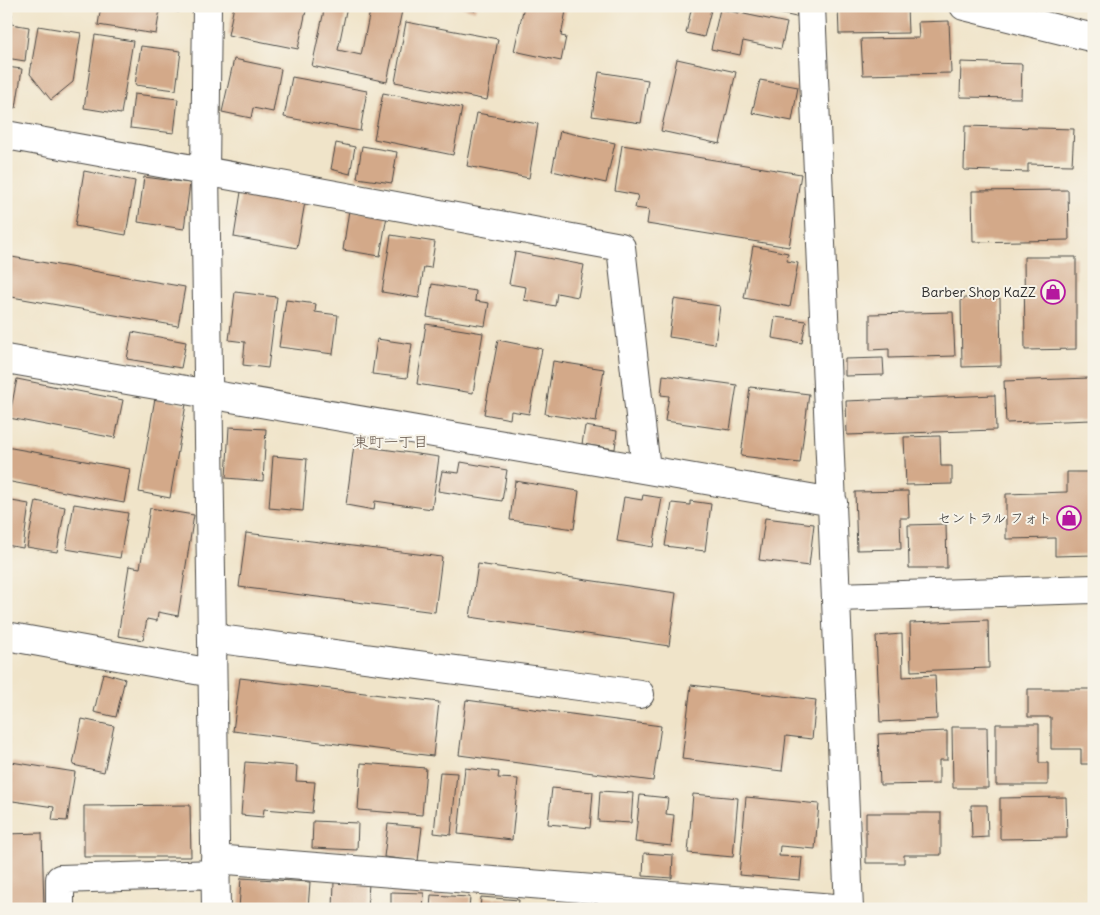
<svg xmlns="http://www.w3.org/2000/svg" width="1100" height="915" font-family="Delius,'Klee One',sans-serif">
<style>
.building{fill:#d3a989}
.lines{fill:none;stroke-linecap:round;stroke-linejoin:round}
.minor-casing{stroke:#494743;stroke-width:30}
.minor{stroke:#fff;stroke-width:28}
.labels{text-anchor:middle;stroke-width:4;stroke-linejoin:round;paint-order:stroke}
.poi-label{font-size:14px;fill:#2b2b2b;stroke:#f7f3e8;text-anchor:end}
.neighbourhood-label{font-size:15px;fill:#66574c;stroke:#f7f3e8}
</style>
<rect width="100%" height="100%" fill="#f7f3e8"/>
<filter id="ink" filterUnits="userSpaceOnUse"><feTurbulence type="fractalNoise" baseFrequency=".02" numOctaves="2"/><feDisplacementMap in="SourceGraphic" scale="10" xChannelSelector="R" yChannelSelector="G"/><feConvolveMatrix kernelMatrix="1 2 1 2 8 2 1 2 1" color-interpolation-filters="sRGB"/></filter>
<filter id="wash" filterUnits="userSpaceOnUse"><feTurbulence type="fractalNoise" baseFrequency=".0096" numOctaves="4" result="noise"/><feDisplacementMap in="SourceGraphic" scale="20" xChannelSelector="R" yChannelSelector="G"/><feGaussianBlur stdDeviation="1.12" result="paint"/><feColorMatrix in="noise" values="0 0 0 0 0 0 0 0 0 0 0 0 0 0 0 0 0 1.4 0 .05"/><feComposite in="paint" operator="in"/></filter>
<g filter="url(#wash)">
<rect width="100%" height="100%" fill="#f0e4c9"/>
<g id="blocks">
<path class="building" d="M101,6h79l-1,6 -19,-3 -4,25 -58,-9z
M234,6h73l-9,43 -70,-14z
M325,6h22l-9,44 23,5 10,-49h32l-16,76 -75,-16z
M458,6h18l-1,5z
M524,6h43l-6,30 5,1 -5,24 -47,-10z
M692,6l19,4 -7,27 -18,-4z
M746,6h24l-1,6z
M780,6h18l-2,11 -18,-4z
M838,6h69l1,27 -69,1z
M720,9l67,14 -6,26 -38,-8 -3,14 -29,-6z
M6,14h6l-1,10 18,3 -4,34 -19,-3z
M949,21l2,52 -88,2 -2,-36 58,-1 -1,-16z
M406,22l92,17 -11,61 -92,-18z
M38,26l43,7 -8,49 -22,18 -21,-26z
M95,35l38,6 -12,73 -37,-6z
M141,46l40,5 -5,39 -41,-5z
M234,59l47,10 -8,43 -20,-4 -2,10 -29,-6z
M677,59l59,13 -16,72 -59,-13z
M961,62l61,2 -1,34 -61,-1z
M6,67l16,2 -6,39 -10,-1z
M599,72l49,8 -7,43 -49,-7z
M292,77l75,14 -7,40 -76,-14z
M760,80l38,7 -6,34 -40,-8z
M383,93l79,15 -9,47 -79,-16z
M134,94l44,5 -4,34 -44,-5z
M477,113l61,11 -9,54 -62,-12z
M965,126l109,3 -2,36 -44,-1v8l-64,-2z
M560,131l55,12 -9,40 -54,-12z
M336,143l19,4 -5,27 -19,-5z
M622,145l179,29 -12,73 -142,-23 2,-14 -14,-2 3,-13 -23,-4z
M362,146l35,6 -5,31 -35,-5z
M84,171l51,10 -9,54 -51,-9z
M144,177l46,6 -6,46 -46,-7z
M1068,190l1,50 -96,2 -1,-51z
M241,192l64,10 -8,46 -63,-11z
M349,210l38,6 -7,40 -37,-6z
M391,235l44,7 -4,26 -7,-1 -5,31 -37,-6z
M753,246l35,7 -1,8 11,2 -8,44 -46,-9z
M515,252l69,13 -6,32 -21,-4 -2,13 -31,-6 2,-13 -17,-3z
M6,256l179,31 -7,39 -172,-30z
M1024,257h52v92l-51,1z
M432,284l44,7 -1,10 14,2 -4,23 -58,-9z
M235,292l42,5 -9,71 -25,-3 2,-23 -16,-2z
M961,298h39l1,68 -39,1z
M674,299l46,7 -5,38 -46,-7z
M286,300l30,4 -1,8 23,3 -5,39 -54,-7z
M953,312l2,44 -66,2v-9l-19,1v-36z
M775,317l31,4 -4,22 -30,-5z
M426,324l57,9 -10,60 -56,-9z
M132,332l54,10 -5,26 -54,-9z
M377,339l35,5 -5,34 -35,-4z
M498,340l44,9 -13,65 -18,-3 -1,8 -26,-5z
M883,358l1,17 -39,1v-17z
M553,361l51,8 -8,53 -51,-8z
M663,375l74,10 -7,45 -65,-9 4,-25 -8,-1z
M1090,378l2,42 -86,3 -2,-42z
M17,379l106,21 -8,38 -106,-20z
M750,387l59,7 -9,69 -59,-7z
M995,395l1,35 -149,5 -1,-34z
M155,398l31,6 -16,94 -31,-6z
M585,426l32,5 -2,18 -33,-5z
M229,427l37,2 -3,52 -37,-3z
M940,436l1,30h11v18l-46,1 -2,-48z
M354,445l85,12 -7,52 -57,-8 -1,9 -28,-5z
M6,447l124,22 -6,34 -118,-22z
M273,456l34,3 -4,52 -34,-3z
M461,462l46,8 -5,31 -64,-10 4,-20 17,2z
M1067,472h25l2,83 -39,1v-18l-49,1v-45l61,-2z
M515,481l64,10 -5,38 -64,-9z
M908,491l1,27h-9l1,31 -44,1 -2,-58z
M643,495l19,3 -9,49 -36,-6 7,-44 18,3z
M6,500l23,4 -6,44 -17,-3z
M36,501l29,6 -8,45 -30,-5z
M690,501l21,3 -6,47 -40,-5 7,-43 18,2z
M74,504l54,9 -8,45 -54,-9z
M150,508l44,7 -16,101 -20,-4 -1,9 -10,-2 -4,21 -25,-4 11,-70 11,2z
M765,518l49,6 -5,42 -50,-6z
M946,524l1,44h-38l-1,-43z
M246,533l196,24 -7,55 -196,-25z
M478,564l198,29 -7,53 -199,-29z
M988,620l1,48 -78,3 -1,-48z
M902,634l1,43 32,-2 2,44 -57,3 -4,-86z
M103,673l22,6 -9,38 -22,-5z
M240,678l199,24 -6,54 -200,-25z
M691,685l125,15 -4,39 -26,-3 -4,35 -100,-12z
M1028,689h66v75h-13v-15h-30v-32h-23z
M466,700l195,26 -8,55 -194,-26z
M82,719l32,7 -10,46 -31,-7z
M996,724h43v39h9v22h-52z
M952,727h35l1,61h-35z
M947,731v29h-8v24l-59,1 -2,-51z
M11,762l64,10 -8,49 -15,-1 2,-13 -48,-7z
M245,762l52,4 -1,15 19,1 -3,31 -48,-4 -1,8 -22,-2z
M361,763l65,5 -4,47 -64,-5z
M465,768l34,4 -1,6 20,1 -6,61 -54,-6z
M440,772l17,1 -6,62 -17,-2z
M552,788l41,4 -3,36 -42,-4z
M600,791l33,2 -2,30 -33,-2z
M693,794l45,4 -5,59 -45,-4z
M640,795l28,3 -2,16 8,1 -3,31 -36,-4z
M746,797l73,7 -4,45 -35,-3 -1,10 23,1 -2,23 -61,-5z
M1066,797l1,41 -67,1v-41z
M190,805l1,52h-107v-51z
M971,805h16l1,32 -16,1z
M866,813h75v42h-37v8h-38z
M313,821l45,2 -1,27 -45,-2z
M388,824l34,3 -4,34 -34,-4z
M42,833l2,76h-38v-75z
M644,853l29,2 -1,23 -29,-2z
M241,878l69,4 -2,27h-69z
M334,882l35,2 -2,25h-34z
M391,892l33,1 -1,16h-32z
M431,895l39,2 -1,12h-39z
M481,897l38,3 -1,9h-38z"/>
</g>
</g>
<g filter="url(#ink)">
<use href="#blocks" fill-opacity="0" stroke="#494743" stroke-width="1"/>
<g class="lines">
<g class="minor-casing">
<path id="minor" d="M207,6l-2,165 11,738
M811,6l38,903
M964,6l130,32
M6,135l615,112 25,222
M6,359l827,143
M837,597l257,-8
M6,636l206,37
M212,638l428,56
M215,859l632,50
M60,909v-30l156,-5"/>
</g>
<use href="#minor" class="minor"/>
</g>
</g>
<defs>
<g id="shop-ring" transform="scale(1.25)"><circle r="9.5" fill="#f7f3e8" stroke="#b5179e" stroke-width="1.5"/><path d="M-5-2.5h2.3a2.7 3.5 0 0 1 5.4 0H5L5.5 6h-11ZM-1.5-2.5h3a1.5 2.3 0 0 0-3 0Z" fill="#b5179e"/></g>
</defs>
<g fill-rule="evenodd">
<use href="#shop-ring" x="1053" y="292"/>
<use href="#shop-ring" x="1069" y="518"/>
</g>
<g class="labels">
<g class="poi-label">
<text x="1036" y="297">Barber Shop KaZZ</text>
<text x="1052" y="523">セントラル フォト</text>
</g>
<g class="neighbourhood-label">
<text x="391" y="447">東町一丁目</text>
</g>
</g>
<rect width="1100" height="915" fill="none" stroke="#f7f3e8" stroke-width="25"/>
</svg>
